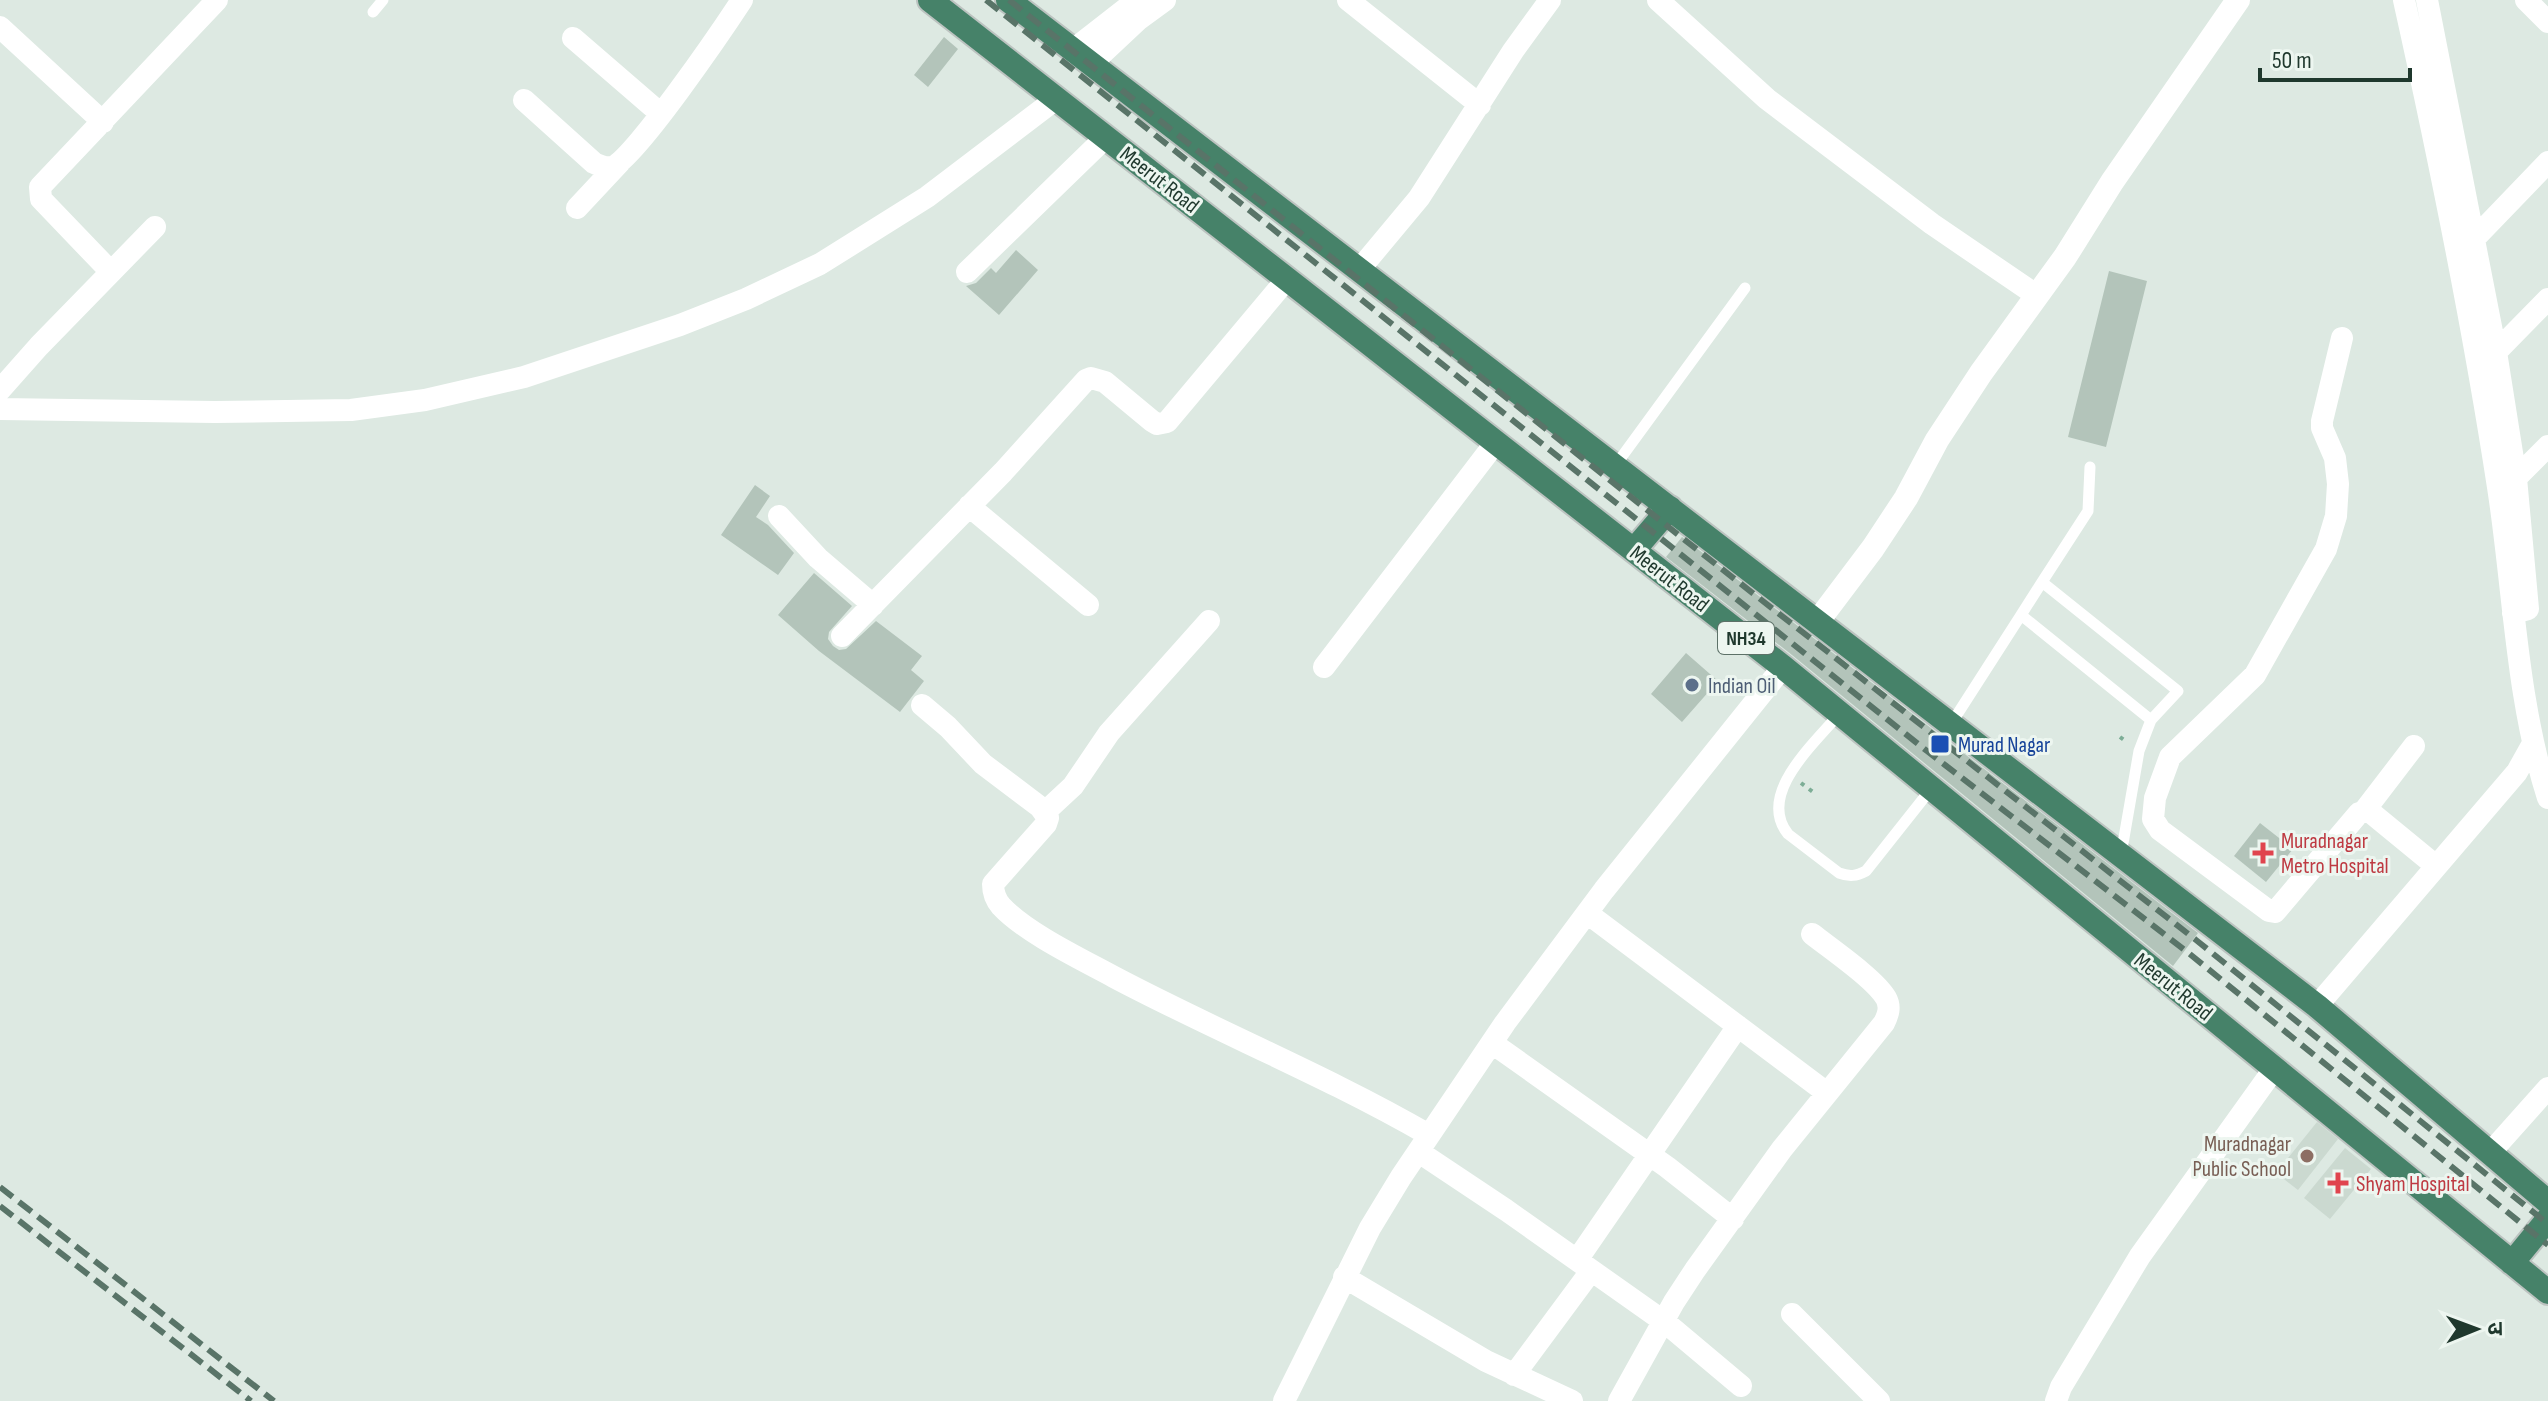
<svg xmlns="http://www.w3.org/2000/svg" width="2548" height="1401" font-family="'Sofia Sans Condensed','Noto Sans Devanagari',sans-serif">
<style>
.built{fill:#cbd9d0}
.building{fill:#b3c4ba}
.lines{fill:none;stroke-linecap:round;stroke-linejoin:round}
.trunk-casing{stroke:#bcc3c0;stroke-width:28}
.path{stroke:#7dad96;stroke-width:4;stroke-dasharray:4 6;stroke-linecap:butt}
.service{stroke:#fff;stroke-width:11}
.minor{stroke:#fff;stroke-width:22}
.tertiary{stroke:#fff;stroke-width:24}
.trunk{stroke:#468269;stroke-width:24}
.rail{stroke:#597468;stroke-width:6;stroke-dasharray:16 8;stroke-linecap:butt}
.service-dot{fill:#5c6f8a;stroke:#edf6f0;stroke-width:3}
.transit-dot{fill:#1a4fb4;stroke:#edf6f0;stroke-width:3}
.health-dot{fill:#e0444e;stroke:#edf6f0;stroke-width:3}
.education-dot{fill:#8d6e63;stroke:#edf6f0;stroke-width:3}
.labels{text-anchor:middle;stroke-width:6;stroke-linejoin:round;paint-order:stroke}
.shield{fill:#edf6f0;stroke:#5d7168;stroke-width:2}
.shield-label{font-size:20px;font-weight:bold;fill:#1f382d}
.street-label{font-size:22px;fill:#1f382d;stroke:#edf6f0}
.service-label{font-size:22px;fill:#4e5e75;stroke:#edf6f0;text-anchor:start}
.transit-label{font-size:22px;fill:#164399;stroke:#edf6f0;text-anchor:start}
.health-label{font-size:22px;fill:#be3a42;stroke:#edf6f0;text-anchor:start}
.education-label{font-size:22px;fill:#785e54;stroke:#edf6f0;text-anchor:end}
</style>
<rect width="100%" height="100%" fill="#dde9e2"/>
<path class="built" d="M2317,1122l21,17 -40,51 -22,-17z
M2345,1148l26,21 -41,50 -26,-21z"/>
<path class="building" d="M944,37l14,12 -30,38 -14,-12z
M1016,250l22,20 -39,45 -33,-29 10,-3 15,-15 5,5z
M2109,271l38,10 -41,166 -38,-10z
M755,485l15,11 -14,21 12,8 26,28 -16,22 -57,-40z
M1682,537l516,396 -25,33 -381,-311 -126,-98z
M814,573l38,33 -23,26 -1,7 5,7 6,4 7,-1 30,-28 46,35 -11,14 13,11 -24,31 -81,-61 -41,-36z
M1686,653l32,28 -36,41 -31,-28z
M2260,823l33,26 -27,33 -32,-26z"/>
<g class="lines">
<g class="trunk-casing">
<path id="trunk" d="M930,0l853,667 765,625
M1008,0l1309,1006 231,196
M1634,550l36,-42
M2512,1263l36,-44"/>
</g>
<path class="path" d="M2120,737l8,6
M1801,783l12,9"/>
<path class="service" d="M373,12l10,-12
M1615,466l130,-178
M2042,582l46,-71 2,-44
M2021,615l21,-33 136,109 -27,29
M1840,713c-25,30 -84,81 -52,121l51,39c11,4 17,3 27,-2l65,-82
M1951,724l70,-109 130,105 -12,31 -18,104"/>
<path class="minor" d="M1348,0l132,105
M1658,0l109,99 165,125 104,71
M2404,0c36,162 69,324 94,487 16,104 18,211 50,311
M2427,0l69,352 20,126 12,131 -15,4
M2526,0l22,22
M0,27l103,95
M573,38l88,76
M1073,50l64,-50
M1091,64l48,-45 26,-19
M524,100l70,63c6,3 12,5 18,4 22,-7 113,-141 130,-167
M577,208l43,-46
M2475,238l73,-76
M1359,270l60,-72 94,-147 37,-51
M111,272l-70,-73 -1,-12 177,-187
M967,272l139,-135
M2342,338l-20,83v7l13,30 3,26 -2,32 -10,33 -71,126 -85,82 -15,41 -2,21 7,11 109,81 6,1 84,-99 10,-2 67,55
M2496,352l52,-53
M0,390l39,-44 116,-119
M0,409l215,3 136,-2 74,-10 99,-23 156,-52 66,-26 74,-35 107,-67 129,-98
M2516,478l32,-32
M969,506l119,99
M779,516l39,42 55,47
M842,636l161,-164 83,-92 5,-2 14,4 47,39 5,3 10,-2 120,-143
M1324,667l172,-225
M922,705l26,22 35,37 57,43 8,11 -2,6 -53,60c0,9 2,15 8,22 25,27 80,53 113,71 104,55 213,99 315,158
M2365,810l49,-64
M1045,812l28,-26 36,-53 100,-112
M1587,913l240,180
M2317,1006l200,-234 15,-27
M1492,1043l175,124 66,52
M1419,1152l87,58 160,113 75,63
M2490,1153l58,-65
M1577,1260l161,-234
M1344,1277l142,84 86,40
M1792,1314l87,87
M1514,1375l77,-104
M1284,1401l86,-173 31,-51 104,-154 99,-133 179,-223
M1619,1401l55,-99 21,-32 87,-121 102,-126c4,-8 7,-16 2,-25 -11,-19 -55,-49 -74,-64
M2056,1401l5,-14 79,-131 134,-187"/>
<path class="tertiary" d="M1818,621l55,-73 33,-50 31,-58 44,-67 84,-116 47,-75 126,-182"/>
<use href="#trunk" class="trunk"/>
<path class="rail" d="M986,0l941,751 259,200 362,294
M1009,0l672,537 515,403 352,284
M0,1187l274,214
M0,1206l251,195"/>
</g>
<circle class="service-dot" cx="1692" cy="685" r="8"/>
<rect class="transit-dot" x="1930" y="734" width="20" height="20" rx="4"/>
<g class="health-dot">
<path d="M2259 841h8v8h8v8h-8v8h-8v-8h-8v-8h8z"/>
<path d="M2334 1171h8v8h8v8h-8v8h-8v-8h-8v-8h8z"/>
</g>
<circle class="education-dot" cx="2307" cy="1156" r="8"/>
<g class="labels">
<rect class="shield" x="1718" y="622" width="56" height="32" rx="6"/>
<g class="shield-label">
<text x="1746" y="645">NH34</text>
</g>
<g class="street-label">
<text transform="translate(1160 179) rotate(38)" y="8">Meerut Road</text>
<text transform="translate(1670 578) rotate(38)" y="8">Meerut Road</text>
<text transform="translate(2174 986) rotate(39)" y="8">Meerut Road</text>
</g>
<g class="service-label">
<text x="1708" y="693">Indian Oil</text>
</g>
<g class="transit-label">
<text x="1958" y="752">Murad Nagar</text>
</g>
<g class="health-label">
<text x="2281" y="848">Muradnagar<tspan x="2281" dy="25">Metro Hospital</tspan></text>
<text x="2356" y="1191">Shyam Hospital</text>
</g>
<g class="education-label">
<text x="2291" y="1151">Muradnagar<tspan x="2291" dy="25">Public School</tspan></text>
</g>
</g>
<g transform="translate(2476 1329) rotate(89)" stroke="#edf6f0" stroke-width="6" paint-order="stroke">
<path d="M0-6L14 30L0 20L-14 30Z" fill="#1f382d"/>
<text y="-12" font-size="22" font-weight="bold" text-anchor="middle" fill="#1f382d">उ</text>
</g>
<path d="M2260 68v12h150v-12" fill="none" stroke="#1f382d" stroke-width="4"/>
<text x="2272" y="68" font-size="24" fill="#1f382d" stroke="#edf6f0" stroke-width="6" paint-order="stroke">50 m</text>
</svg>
